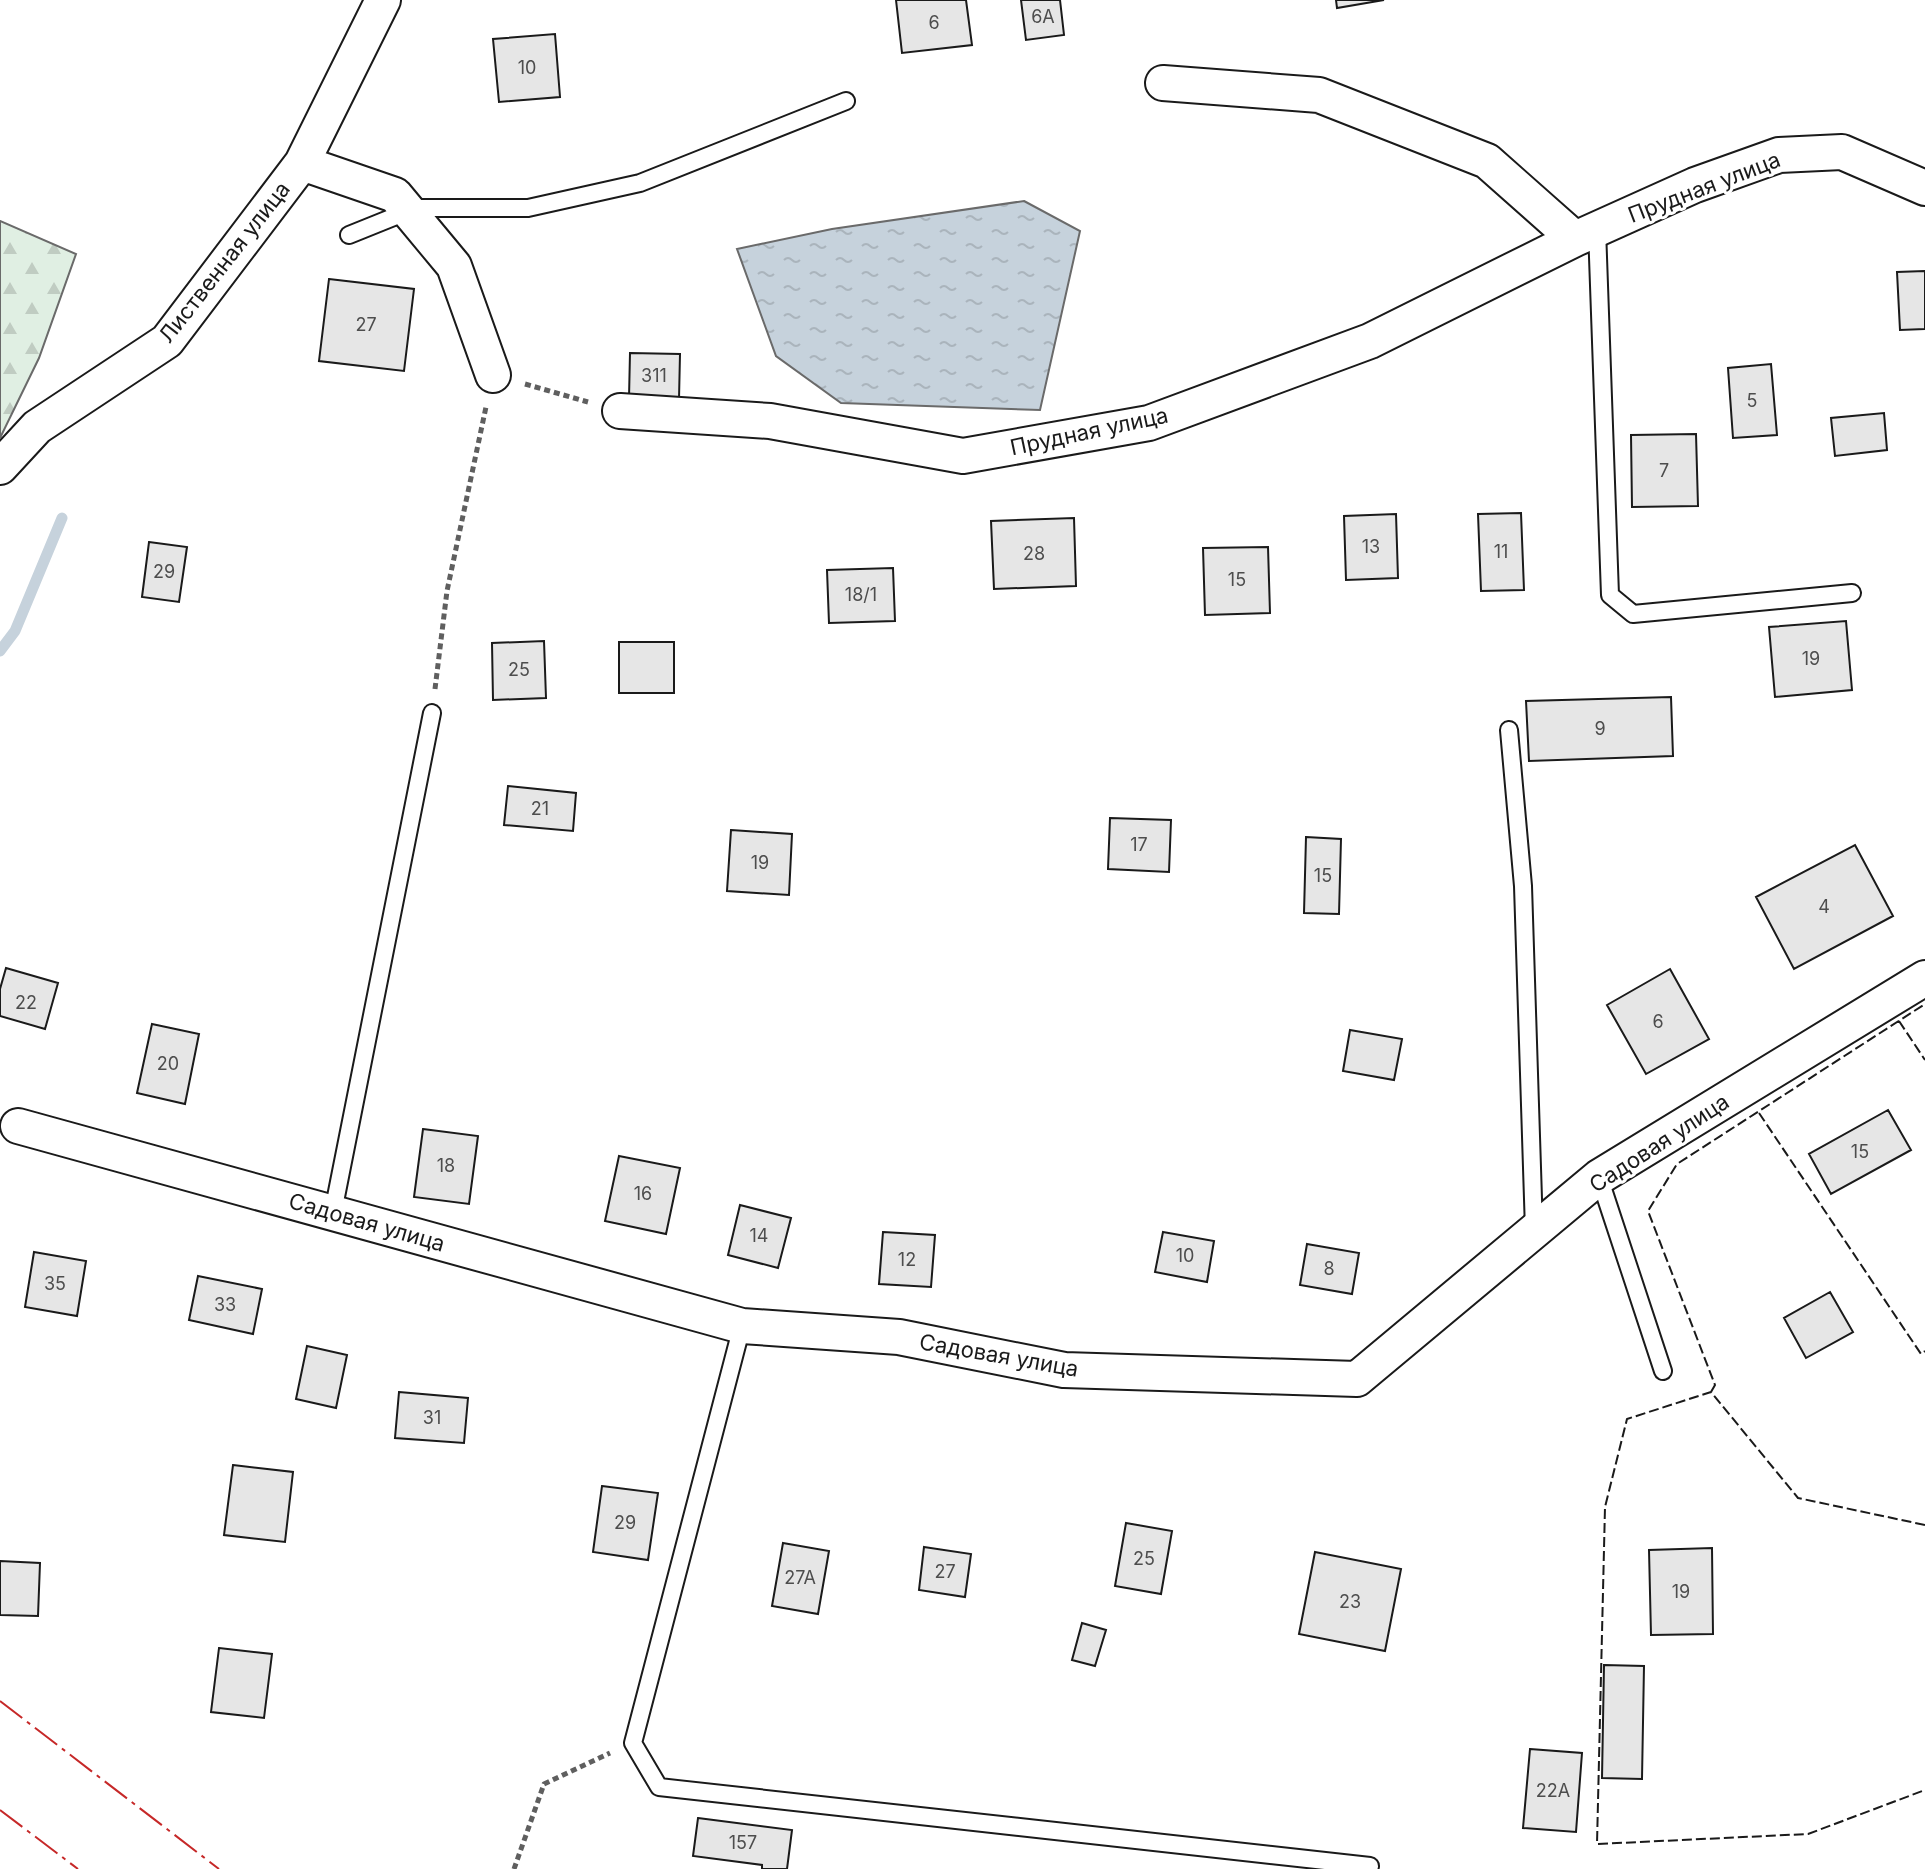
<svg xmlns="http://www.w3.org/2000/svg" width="1925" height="1869" font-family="Inter,sans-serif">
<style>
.forest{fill:url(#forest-firs);stroke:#6a6a6a;stroke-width:2}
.water{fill:url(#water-ripples);stroke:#6a6a6a;stroke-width:2}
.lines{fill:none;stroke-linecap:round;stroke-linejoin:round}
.stream{stroke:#c6d2dc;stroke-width:11}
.building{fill:#e6e6e6;stroke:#1a1a1a;stroke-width:2}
.service-casing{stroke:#1a1a1a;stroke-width:20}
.minor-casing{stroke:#1a1a1a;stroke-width:38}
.path{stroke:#5f5f5f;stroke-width:5;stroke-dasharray:6 4;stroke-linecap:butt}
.service{stroke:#fff;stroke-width:16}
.minor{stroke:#fff;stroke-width:34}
.fence{stroke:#1a1a1a;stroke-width:2;stroke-dasharray:10 4;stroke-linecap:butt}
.power{stroke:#c62828;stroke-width:2;stroke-dasharray:28 6 4 6;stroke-linecap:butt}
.labels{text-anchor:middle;stroke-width:6;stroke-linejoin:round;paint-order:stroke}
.number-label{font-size:18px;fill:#4d4d4d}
.street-label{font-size:22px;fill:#1a1a1a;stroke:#fff}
</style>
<defs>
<pattern id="forest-firs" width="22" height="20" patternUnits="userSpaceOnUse" patternTransform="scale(2)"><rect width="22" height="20" fill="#e0efe3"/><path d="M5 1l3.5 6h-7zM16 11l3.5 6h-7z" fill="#c0ccc2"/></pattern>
<pattern id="water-ripples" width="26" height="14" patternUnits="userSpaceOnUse" patternTransform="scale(2)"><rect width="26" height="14" fill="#c6d2dc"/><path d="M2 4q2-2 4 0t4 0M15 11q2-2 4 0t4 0" fill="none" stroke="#aab4bc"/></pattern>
</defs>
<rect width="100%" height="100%" fill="#fff"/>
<path class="forest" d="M0,221l76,33 -37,104 -39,80z"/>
<path class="water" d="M1024,201l56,30 -40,179 -199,-7 -65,-47 -39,-107 95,-20z"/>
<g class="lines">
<path class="stream" d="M0,651l15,-20 47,-113"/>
</g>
<path class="building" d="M896,0h70l6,45 -70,8z
M1021,0h39l4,35 -38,5z
M1336,0h48l-47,8z
M555,34l5,63 -61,5 -6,-63z
M1925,271v58l-25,1 -3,-58z
M329,279l85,10 -10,82 -85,-10z
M630,353l50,1 -1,45 -50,-1z
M1771,364l6,71 -44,3 -5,-70z
M1884,413l3,37 -52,6 -4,-38z
M1696,434l2,72 -66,1 -1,-72z
M1521,513l3,77 -43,1 -3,-77z
M1396,514l2,64 -52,2 -2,-64z
M1074,518l2,68 -82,3 -3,-68z
M149,542l38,5 -8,55 -37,-5z
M1268,547l2,66 -65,2 -2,-67z
M893,568l2,53 -66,2 -2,-53z
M1846,621l6,69 -77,7 -6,-70z
M544,641l2,57 -53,2 -1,-57z
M619,642h55v51h-55z
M1671,697l2,59 -144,5 -3,-60z
M508,786l68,7 -3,38 -69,-6z
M1110,818l61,2 -2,52 -61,-3z
M731,830l61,4 -3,61 -62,-4z
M1306,837l35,2 -2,75 -35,-1z
M1855,845l38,71 -99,53 -38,-72z
M6,968l52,15 -13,46 -45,-13v-27z
M1670,969l39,70 -63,35 -39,-69z
M152,1024l47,10 -14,70 -48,-11z
M1350,1030l52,9 -8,41 -51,-9z
M1888,1110l23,40 -80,44 -22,-40z
M423,1129l55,7 -9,68 -55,-7z
M619,1156l61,12 -14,66 -61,-13z
M740,1205l51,13 -13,50 -50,-13z
M883,1232l52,3 -4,52 -52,-3z
M1163,1232l51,9 -7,41 -52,-10z
M1307,1244l52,9 -7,41 -52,-9z
M34,1252l52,9 -9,55 -52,-9z
M198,1276l64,13 -9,45 -64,-14z
M1830,1292l23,40 -47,26 -22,-40z
M307,1346l40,9 -11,53 -40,-9z
M399,1392l69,6 -4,45 -69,-5z
M233,1465l60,7 -8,70 -61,-7z
M602,1486l56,7 -10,67 -55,-8z
M1126,1523l46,8 -11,63 -46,-8z
M783,1543l46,8 -11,63 -46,-8z
M924,1547l47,7 -6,43 -46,-7z
M1712,1548l1,86 -62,1 -2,-85z
M1315,1552l86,17 -16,82 -86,-17z
M0,1561l40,2 -2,53 -38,-1z
M1082,1623l24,7 -11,36 -23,-6z
M219,1648l53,6 -8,64 -53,-6z
M1604,1665l40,1 -2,113 -40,-1z
M1530,1749l52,4 -6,79 -53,-4z
M698,1818l94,12 -5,39h-25v-4l-69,-9z"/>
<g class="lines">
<g class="service-casing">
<path id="service" d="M1597,229l13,366 23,19 219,-21
M349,235l67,-27h112l112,-25 206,-82
M1509,730l14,156 11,344
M1599,1177l64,194
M333,1212l99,-499
M742,1326l-109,417 26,44 711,79"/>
</g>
<g class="minor-casing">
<path id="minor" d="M1163,83l156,12 168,66 88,78
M302,163l93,32 59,71 39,109
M620,411l150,10 193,35 186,-33 221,-82 205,-102 120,-54 84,-30 63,-3 83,36
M0,467l37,-40 130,-86 135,-178 81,-163
M18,1126l724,200 157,11 165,33 293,9 242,-202 326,-199"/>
</g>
<path class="path" d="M525,384l63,18
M435,689l12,-98 39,-184
M514,1869l30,-85 66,-31"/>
<use href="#service" class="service"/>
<use href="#minor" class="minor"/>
<path class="fence" d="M1899,1021l26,39
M1759,1113l162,241 4,-3
M1711,1392l4,-7 -67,-174 29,-47 248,-160
M1925,1525l-127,-27 -87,-106 -84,27 -22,88 -8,337 211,-10 117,-44"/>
<path class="power" d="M0,1701l219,168
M0,1810l78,59"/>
</g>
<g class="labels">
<g class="number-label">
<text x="1043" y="23">6А</text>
<text x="934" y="29">6</text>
<text x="527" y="74">10</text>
<text x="366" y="331">27</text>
<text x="654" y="382">311</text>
<text x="1752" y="407">5</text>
<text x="1664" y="477">7</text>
<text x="1371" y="553">13</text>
<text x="1501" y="558">11</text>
<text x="1034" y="560">28</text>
<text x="164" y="578">29</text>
<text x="1237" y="586">15</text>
<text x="861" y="601">18/1</text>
<text x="1811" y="665">19</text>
<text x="519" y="676">25</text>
<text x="1600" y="735">9</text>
<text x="540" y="815">21</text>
<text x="1139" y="851">17</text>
<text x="760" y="869">19</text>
<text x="1323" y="882">15</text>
<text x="1824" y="913">4</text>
<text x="26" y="1009">22</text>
<text x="1658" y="1028">6</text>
<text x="168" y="1070">20</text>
<text x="1860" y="1158">15</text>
<text x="446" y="1172">18</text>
<text x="643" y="1200">16</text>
<text x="759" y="1242">14</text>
<text x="1185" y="1262">10</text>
<text x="907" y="1266">12</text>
<text x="1329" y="1275">8</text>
<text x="55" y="1290">35</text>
<text x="225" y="1311">33</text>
<text x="432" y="1424">31</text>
<text x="625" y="1529">29</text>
<text x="1144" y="1565">25</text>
<text x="945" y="1578">27</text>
<text x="800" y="1584">27А</text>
<text x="1681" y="1598">19</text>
<text x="1350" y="1608">23</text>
<text x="1553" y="1797">22А</text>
<text x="743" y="1849">157</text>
</g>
<g class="street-label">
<text transform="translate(1704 187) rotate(-21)" y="8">Прудная улица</text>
<text transform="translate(224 262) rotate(-52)" y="8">Лиственная улица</text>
<text transform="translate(1089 431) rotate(-12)" y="8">Прудная улица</text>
<text transform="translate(1659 1143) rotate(-33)" y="8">Садовая улица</text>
<text transform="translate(367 1222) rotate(16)" y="8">Садовая улица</text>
<text transform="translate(999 1355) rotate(10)" y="8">Садовая улица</text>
</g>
</g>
</svg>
